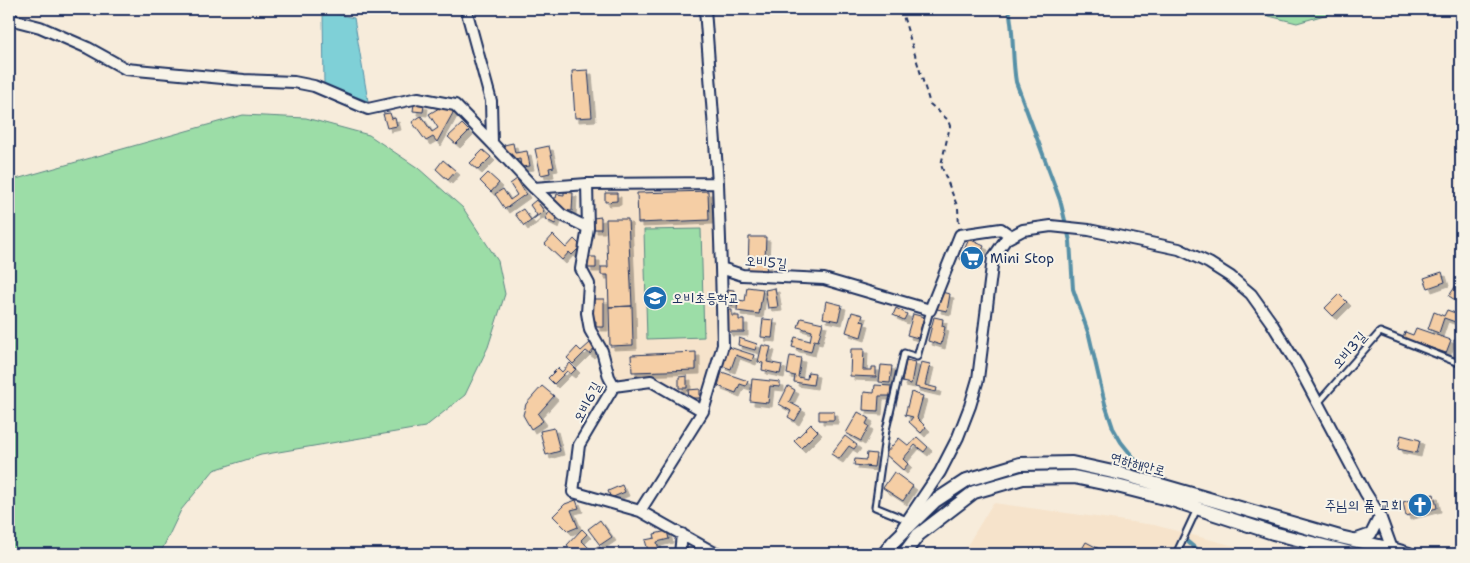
<svg xmlns="http://www.w3.org/2000/svg" width="1470" height="563" font-family="'Shantell Sans','Poor Story',sans-serif">
<style>
.built{fill:#f6e3cb}
.green{fill:#9cdda7;stroke:#5c8682}
.water{fill:#7fd0d7;stroke:#5790a7}
.lines{fill:none;stroke-linecap:round;stroke-linejoin:round}
.stream{stroke:#5790a7;stroke-width:4}
.building{fill:#f5cea5;stroke:#1b2f5e;filter:url(#shadow)}
.service-casing{stroke:#1b2f5e;stroke-width:9}
.minor-casing{stroke:#1b2f5e;stroke-width:14}
.tertiary-casing{stroke:#1b2f5e;stroke-width:16}
.path{stroke:#1b2f5e;stroke-width:2;stroke-dasharray:5 4;stroke-linecap:butt}
.service{stroke:#f7f3e8;stroke-width:5}
.minor{stroke:#f7f3e8;stroke-width:10}
.tertiary{stroke:#f7f3e8;stroke-width:12}
.labels{text-anchor:middle;stroke-width:4;stroke-linejoin:round;paint-order:stroke}
.poi-label{font-size:14px;fill:#1b2f5e;stroke:#f7f3e8;text-anchor:start}
.street-label{font-size:14px;fill:#1b2f5e;stroke:#f7f3e8}
</style>
<defs>
<filter id="shadow"><feDropShadow dx="4" dy="4" stdDeviation="0" flood-color="#0004"/></filter>
</defs>
<rect width="100%" height="100%" fill="#f7ecdb"/>
<filter id="ink" filterUnits="userSpaceOnUse"><feTurbulence type="fractalNoise" baseFrequency=".02" numOctaves="2"/><feDisplacementMap in="SourceGraphic" scale="10" xChannelSelector="R" yChannelSelector="G"/><feConvolveMatrix kernelMatrix="1 2 1 2 8 2 1 2 1" color-interpolation-filters="sRGB"/></filter>
<g filter="url(#ink)">
<path class="built" d="M718,183l5,162 -20,66 -52,-30 -37,5 -24,-56 -7,-77 4,-69z
M993,503l161,22 111,29h-303z"/>
<path class="green" d="M1241,9h104l-48,14z
M243,115l63,3 63,17 49,33 45,40 35,53 7,33 -17,53 -23,48 -40,32 -164,28 -47,15 -33,40 -21,44h-151v-373z
M701,229l3,108 -57,2 -3,-109z"/>
<path class="water" d="M323,11l31,7 14,83 -44,-16z"/>
<g class="lines">
<path class="stream" d="M1009,9c5,24 3,49 7,73l44,118 10,41 3,48 16,46 16,69 8,24 8,14 20,25
M1182,537l20,17"/>
</g>
<path class="building" d="M588,70l4,47 -17,1 -3,-47z
M414,104l10,1 -1,7 -10,-1z
M439,108l15,3 -17,31 -4,-5 -7,4 -14,-19 9,-6 11,16 6,-4 -9,-14z
M390,113l2,6 3,-1 2,8 -10,2 -4,-14z
M462,124l7,7 -13,13 -8,-7z
M513,143l2,10 12,-2 3,15 -9,1 -1,-8 -7,1 -8,-8 -1,-7z
M549,146l5,21 -5,1 1,5 -9,2 -6,-26z
M483,150l8,7 -13,13 -8,-7z
M443,160l13,11 -8,9 -12,-11z
M488,173l11,10 -8,9 -11,-11z
M517,179l9,15 -21,15 -10,-15 8,-5 7,11 7,-5 -7,-11z
M708,191l1,29 -71,3 -1,-30z
M564,192l9,1 -1,18 -10,-1v-4l-6,-1 1,-4 -4,-1v-2h3l1,-4 7,1z
M605,193h12v8l-12,1z
M536,200l8,11 -20,15 -9,-12 8,-5 8,11 6,-5 -7,-10z
M549,212l9,4 -3,8 -10,-5z
M601,217v12h-8v-11z
M606,219h22l4,87 -23,1 -1,-32h-7v-8h7z
M553,235l13,13 8,-9 7,7 -9,9 -3,-3 -7,8 -17,-16z
M749,237h17l-1,21h-13l1,2 14,3 -1,10 -18,-3z
M969,239l15,7 -9,20 -15,-7z
M587,257h9v11h-8z
M1442,272l3,10 -17,6 -4,-10z
M1461,278v26l-12,-8z
M747,287l16,2 -4,25 -22,-3 1,-11 7,1z
M775,288l3,19 -10,1 -3,-18z
M727,289l7,1 -1,15 -7,-1z
M941,292l9,2 -3,17 -10,-2z
M1339,294l8,8 -14,14 -8,-8z
M593,299h11v28h-8v-6h-3z
M826,301l16,4 -4,16 -15,-3z
M632,306l1,39 -23,1 -1,-39z
M896,308l11,6 -3,6 -11,-5z
M728,310h4v6h7v4h5v12h-16z
M1447,310l14,5v9l-17,-6 -5,15 -11,-4 6,-17 10,4z
M852,312l11,3 -2,6 4,1 -4,15 -15,-5z
M913,314l11,3 -6,21 -11,-3z
M934,317l9,2 -1,7 3,1 -4,18 -13,-4z
M801,318l22,5 -5,18 -4,-1 -3,12 -19,-5 3,-10 15,4 2,-10 -14,-4z
M763,319l11,1 -2,18 -11,-1z
M1416,328l35,12 -5,13 -43,-15 2,-6 8,3z
M739,338l18,6 -2,6 -17,-5z
M1454,340h7v17h-7z
M590,343l5,5 -5,6 -4,-3 -13,13 -6,-6 10,-11 4,4z
M762,345l9,2 -4,15 15,3 -2,9 -18,-4 1,-7 -5,-1z
M729,347l25,8 -2,6 -16,-6 -5,14 -9,-3z
M851,349h13l-1,21h9v-3h4v10l-26,-1z
M696,352v18l-64,2 -1,-17z
M790,356l11,2 -3,19 9,2 1,-7 7,1 -2,12 -19,-3 1,-6 -8,-2z
M906,360l9,2 -4,22 -9,-2z
M921,362l9,2 -5,21 12,3 -1,4 -21,-5z
M570,363l6,6 -5,5 -4,-3 -13,13 -6,-6 10,-10 4,4z
M881,365l11,1 -2,17 -11,-1z
M722,372l26,9 -2,5 -6,-2 -4,9 -18,-7z
M687,376v12h-8v-11z
M752,379l28,3v5l-10,-1 -2,17 -18,-2z
M875,385l16,1 -1,10h-11l-1,15 -15,-1 1,-18 10,1z
M542,386l12,10 -16,18 5,7 -12,8 -8,-14 3,-11z
M788,386l7,4 -6,12 13,7 -7,12 -7,-4 3,-6 -12,-7z
M700,389v9h-11l-1,-8z
M911,392l12,4 -6,22 9,9 -5,6 -12,-11 4,-5 -8,-2z
M819,411h15v9h-15z
M858,412l11,6 -3,6 3,2 -8,15 -15,-8z
M811,424l7,7 -17,17 -7,-7z
M554,428l6,23 -14,4 -6,-24z
M1401,435l19,5 -3,13 -19,-4z
M845,436l12,9 -3,4 -5,-3 -10,13 -8,-5z
M917,437l11,10 -4,5 -9,-7 -12,14 5,5 -5,6 -18,-16 14,-16 10,8z
M867,453l9,1 -2,13 -20,-2 1,-6 11,1z
M894,472l19,14 -10,15 -20,-13z
M622,485l3,7 -14,6 -3,-7z
M1434,494l3,14 -31,8 -3,-14z
M576,500l3,8 -8,2 7,17 -10,4 -15,-15 12,-12z
M600,520l12,17 -12,8 -12,-16z
M582,529l5,5 -6,6 11,11 6,-5 4,3 -5,5h-20l-10,-9z
M667,531l2,8 -12,3 3,12h-11l-4,-14 10,-2 -1,-4z
M1086,542l23,12h-30z"/>
<g class="lines">
<g class="service-casing">
<path id="service" d="M1318,403l62,-71 81,32
M907,520l-32,-13 11,-77 18,-77 13,4 13,-47
M1176,554l21,-45"/>
</g>
<g class="minor-casing">
<path id="minor" d="M466,9l25,92 1,42 42,45 28,27 26,13 -7,41 8,15 -2,29 3,17 12,21 7,26 5,9 -35,59 -6,47 67,19 73,41 7,2
M705,9l13,174 3,85 21,7 82,4 106,31 30,-75 41,-6 10,7
M9,19l31,8 48,21 38,21 118,11 50,2 20,4 54,23 50,-11 37,7 37,38
M587,184l1,44
M534,188l53,-4 131,-1
M614,386l37,-5 52,30
M640,511l63,-100 20,-66 -2,-77
M903,527l37,-55 18,-35 12,-31 8,-27 15,-121 13,-19 17,-9 28,-4 38,4 90,19 30,14 22,14 20,17 20,28 27,44 67,126 15,24 12,33 -1,5
M1354,540l17,-6 9,-18
M680,554l2,-20"/>
</g>
<g class="tertiary-casing">
<path id="tertiary" d="M884,554l10,-13 41,-40 32,-21 53,-16 52,-1 54,12 214,62 52,12 17,5
M904,554l14,-19 56,-43 49,-14 51,-1 43,9 55,14 101,33 82,21"/>
</g>
<path class="path" d="M829,9v1l4,-1
M901,9l29,95 18,16 2,6 -9,39 17,43 1,17"/>
<use href="#service" class="service"/>
<use href="#minor" class="minor"/>
<use href="#tertiary" class="tertiary"/>
</g>
</g>
<defs>
<g id="supermarket-disc" transform="scale(1.25)"><circle r="9.5" fill="#1f6fb2" stroke="#f7f3e8"/><path d="M-6-5.5h2.5l.6 2H6L4.5 2H-2.5L-4.4-4H-6ZM-1.5 3.2a1.3 1.3 0 1 0 .1 0ZM3 3.2a1.3 1.3 0 1 0 .1 0Z" fill="#fff"/></g>
<g id="school-disc" transform="scale(1.25)"><circle r="9.5" fill="#1f6fb2" stroke="#f7f3e8"/><path d="M0-5L7-2L0 1L-7-2ZM-4 1L0 2.5L4 1V4Q0 6-4 4Z" fill="#fff"/></g>
<g id="church-disc" transform="scale(1.25)"><circle r="9.5" fill="#1f6fb2" stroke="#f7f3e8"/><path d="M-1.2-6h2.4v3.5h3.3v2.4h-3.3V6h-2.4V-.1h-3.3v-2.4h3.3Z" fill="#fff"/></g>
</defs>
<g fill-rule="evenodd">
<use href="#supermarket-disc" x="972" y="258"/>
<use href="#school-disc" x="655" y="298"/>
<use href="#church-disc" x="1420" y="505"/>
</g>
<g class="labels">
<g class="poi-label">
<text x="990" y="263">Mini Stop</text>
<text x="672" y="303">오비초등학교</text>
<text x="1402" y="510" text-anchor="end">주님의 품 교회</text>
</g>
<g class="street-label">
<text transform="translate(766 262) rotate(5)" y="5">오비5길</text>
<text transform="translate(1349 350) rotate(-49)" y="5">오비3길</text>
<text transform="translate(587 402) rotate(-62)" y="5">오비6길</text>
<text transform="translate(1138 464) rotate(15)" y="5">연하해안로</text>
</g>
</g>
<rect width="1470" height="563" fill="none" stroke="#f7f3e8" stroke-width="30"/>
<rect x="15" y="15" width="1440" height="533" fill="none" stroke="#1b2f5e" stroke-width="2" filter="url(#ink)"/>
</svg>
